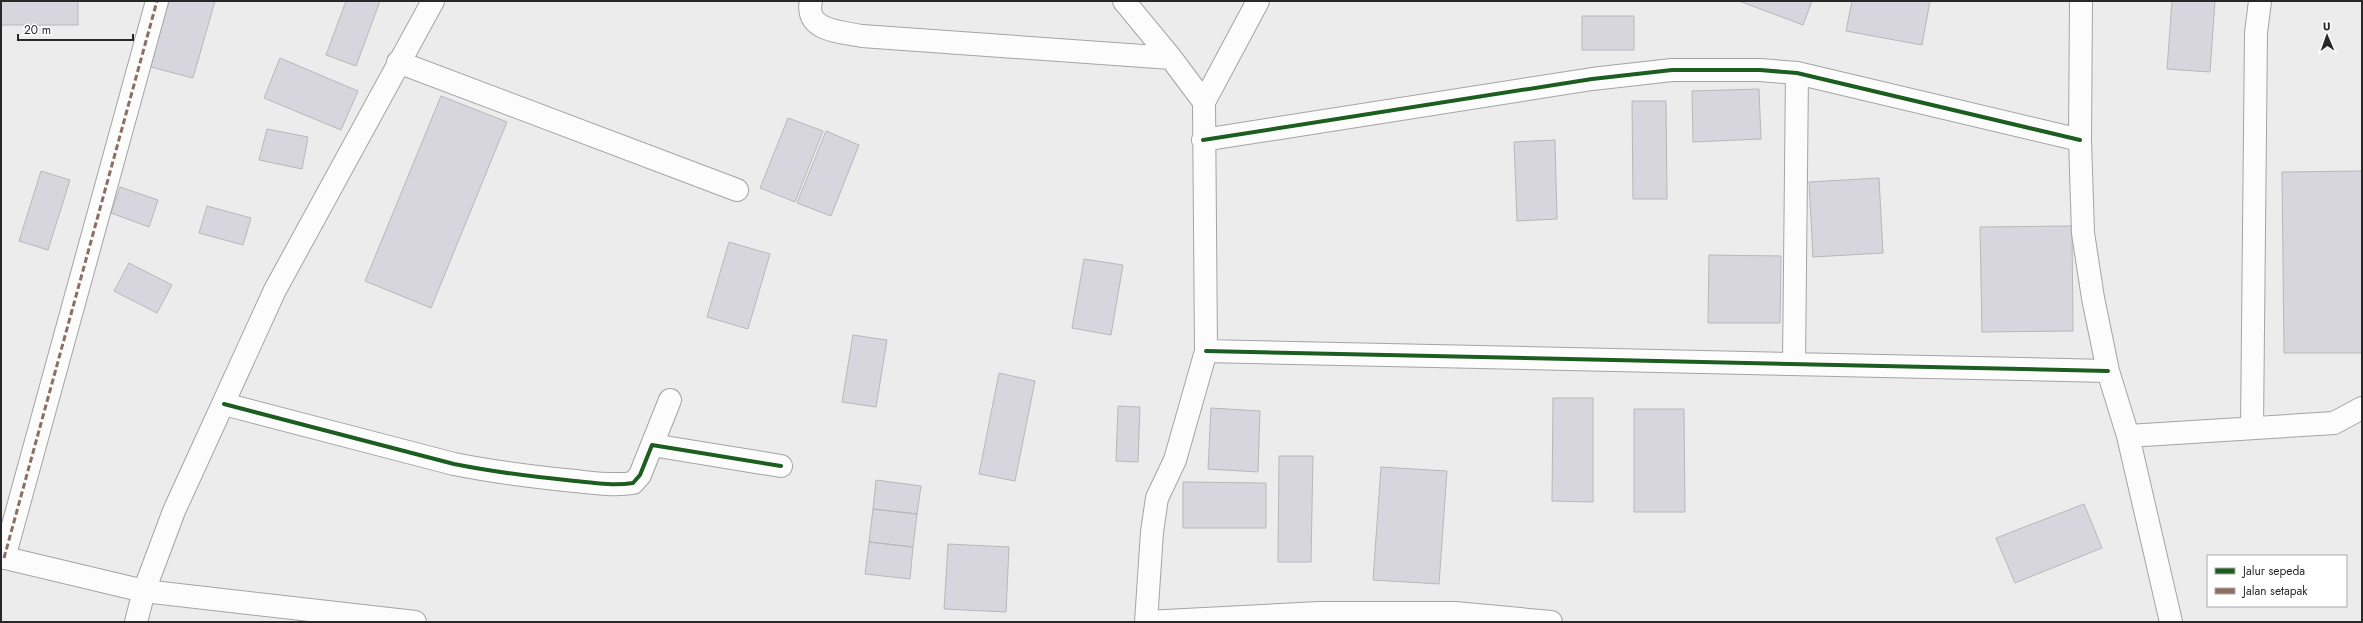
<svg xmlns="http://www.w3.org/2000/svg" width="2363" height="623" font-family="Jost,sans-serif">
<style>
.building{fill:#d7d5dd;stroke:#b8b8b9}
.lines{fill:none;stroke-linecap:round;stroke-linejoin:round}
.street-casing{stroke:#a4a4a4;stroke-width:24}
.secondary-casing{stroke:#a4a4a4;stroke-width:24}
.street{stroke:#fcfcfc;stroke-width:22}
.secondary{stroke:#fcfcfc;stroke-width:22}
.quiet{stroke:#8d6e63;stroke-width:3;stroke-dasharray:6 3;stroke-linecap:butt}
.cycleway-casing{stroke:#fff;stroke-width:6}
.cycleway{stroke:#1b5e20;stroke-width:4}
</style>
<rect width="100%" height="100%" fill="#ececed"/>
<path class="building" d="M1,1h77v24h-77z
M165,1h50l-22,77 -46,-12z
M346,1h34l-24,65 -30,-11z
M1739,1h73l-9,24z
M1852,1h78l-8,44 -76,-14z
M2172,1h43l-5,71 -43,-3z
M1582,16h52v34h-52z
M280,58l78,33 -17,39 -77,-32z
M1759,89l2,50 -68,3 -1,-51z
M441,96l66,26 -76,186 -66,-27z
M1632,101h34l1,98h-34z
M788,118l35,13 -28,71 -35,-14z
M267,129l41,8 -6,32 -43,-9z
M826,131l33,14 -28,71 -34,-13z
M1555,140l2,79 -40,2 -3,-79z
M41,171l29,9 -22,70 -29,-9z
M2362,171v182h-78l-2,-181z
M1879,178l4,75 -70,4 -4,-75z
M120,187l38,13 -9,27 -38,-14z
M207,206l44,12 -8,27 -44,-12z
M2072,226l1,105 -91,1 -2,-105z
M729,242l41,12 -22,75 -41,-12z
M1709,255l72,1 -1,67h-72z
M1084,259l39,6 -12,70 -39,-7z
M129,263l43,22 -15,28 -43,-22z
M853,335l34,5 -11,67 -34,-5z
M999,373l36,8 -20,100 -36,-7z
M1553,398h40v104l-41,-1z
M1118,406l22,1 -2,55 -22,-1z
M1211,408l49,3 -2,61 -50,-3z
M1634,409h50l1,103h-51z
M1279,456h34l-2,106h-33z
M1381,467l66,4 -8,113 -66,-4z
M876,480l45,6 -4,28 -44,-5z
M1183,482l83,1v45h-83z
M2084,504l18,44 -87,35 -19,-45z
M873,509l44,5 -4,33 -44,-5z
M869,542l44,5 -3,32 -45,-5z
M948,544l61,3 -3,65 -62,-3z"/>
<g class="lines">
<g class="street-casing">
<path id="street" d="M811,1c-7,30 30,31 51,35l309,22
M1124,1l47,57 33,44
M2081,1l-1,139 3,93 10,65 15,73 20,65 43,186
M398,62l339,128
M1203,140l389,-61 80,-9h88l37,3 283,67
M1206,351l902,20
M1794,364l3,-291
M224,404l230,60c40,8 80,13 121,17 19,2 39,5 58,2l7,-8 12,-30 129,21
M2252,428l4,-395 4,-32
M2128,436l206,-13 28,-15
M652,445l18,-45
M4,558l153,-557
M144,591l271,31
M1146,622l6,-90 5,-34 18,-38 31,-109 -2,-249 54,-101
M1146,622l173,-9h136l96,9"/>
</g>
<g class="secondary-casing">
<path id="secondary" d="M1,557l143,34
M136,622l8,-31 30,-80 101,-221 158,-289"/>
</g>
<use href="#street" class="street"/>
<use href="#secondary" class="secondary"/>
<path class="quiet" d="M4,558l153,-557"/>
<g class="cycleway-casing">
<path id="cycleway" d="M1203,140l389,-61 80,-9h88l37,3 283,67
M1206,351l902,20
M224,404l230,60c40,8 80,13 121,17 19,2 39,5 58,2l7,-8 12,-30 129,21"/>
</g>
<use href="#cycleway" class="cycleway"/>
</g>
<rect width="2363" height="623" fill="none" stroke="#282829" stroke-width="4"/>
<rect x="2207" y="555" width="140" height="52" fill="#ffffff" stroke="#a9a9a9"/>
<rect x="2215" y="568" width="20" height="6" fill="#1b5e20" stroke="#a9a9a9"/>
<text x="2243" y="575" font-size="12" fill="#282829">Jalur sepeda</text>
<rect x="2215" y="588" width="20" height="6" fill="#8d6e63" stroke="#a9a9a9"/>
<text x="2243" y="595" font-size="12" fill="#282829">Jalan setapak</text>
<g transform="translate(2327 36) rotate(358)" stroke="#ffffff" stroke-width="3" paint-order="stroke">
<path d="M0-3L7 15L0 10L-7 15Z" fill="#282829"/>
<text y="-6" font-size="11" font-weight="bold" text-anchor="middle" fill="#282829">U</text>
</g>
<path d="M18 34v6h115v-6" fill="none" stroke="#282829" stroke-width="2"/>
<text x="24" y="34" font-size="12" fill="#282829" stroke="#ffffff" stroke-width="3" paint-order="stroke">20 m</text>
</svg>
